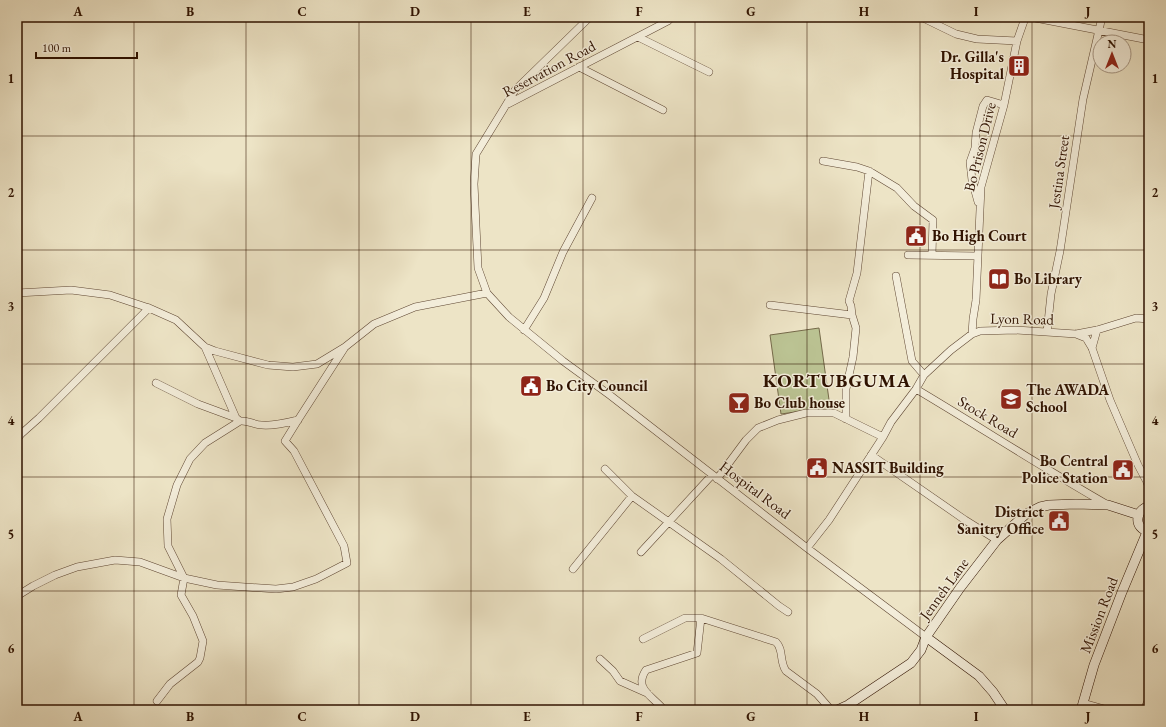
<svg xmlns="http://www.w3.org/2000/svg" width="1166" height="727" font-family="'EB Garamond',serif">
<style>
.green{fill:#bbc393;stroke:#756a4a}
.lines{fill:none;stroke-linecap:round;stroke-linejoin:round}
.street-casing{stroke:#5e4632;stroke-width:8}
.secondary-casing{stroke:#2f1200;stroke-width:10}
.street{stroke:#f3edda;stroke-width:7}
.secondary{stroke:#f3edda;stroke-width:9}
.grid{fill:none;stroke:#2f1200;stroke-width:1;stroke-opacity:0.55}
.labels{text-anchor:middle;stroke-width:3;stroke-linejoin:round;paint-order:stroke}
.poi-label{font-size:15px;font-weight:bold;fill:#2f1200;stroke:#f3edda;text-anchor:start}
.street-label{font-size:15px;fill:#2f1200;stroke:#f3edda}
.district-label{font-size:19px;font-weight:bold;letter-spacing:1px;fill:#2f1200;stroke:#f3edda}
.neatline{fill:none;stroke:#2f1200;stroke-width:1.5}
.grid-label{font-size:13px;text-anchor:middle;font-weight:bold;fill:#2f1200}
</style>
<rect width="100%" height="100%" fill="#ede4c6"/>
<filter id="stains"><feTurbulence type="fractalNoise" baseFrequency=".005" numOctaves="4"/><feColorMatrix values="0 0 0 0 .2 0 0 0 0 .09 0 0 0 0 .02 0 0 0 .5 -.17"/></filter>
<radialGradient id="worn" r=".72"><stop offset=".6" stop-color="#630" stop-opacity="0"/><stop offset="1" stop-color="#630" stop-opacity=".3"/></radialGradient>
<path class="green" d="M819,328l11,79 -49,7 -11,-79z"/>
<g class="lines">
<g class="street-casing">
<path id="street" d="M672,17l-4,4 -162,84 -30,49 -2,30 4,84 9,25 22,24 54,44 48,35 196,152 119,89
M921,17l35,17 21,5 40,2
M1030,17l119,23
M638,37l71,35
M579,67l84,43
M506,105l9,-15 75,-73
M823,161l34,6 12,4 28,17 17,18 19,14 -1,35
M978,202l-6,-22 -2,-18 5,-14 1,-15 7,-27 4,-6 17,5
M908,255l70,1
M896,276l16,85 12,14
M17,293l54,-3 39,5 39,13 27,12 29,27 10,4 53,14 25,2 24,-3 28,-17 29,-23 41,-17 72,-14
M770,305l82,10
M524,330l20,-32 19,-46 29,-54
M1047,332l4,-38 9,-43 23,-152 19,-82
M972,334l1,-15 3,-19 5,-113 23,-82 13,-64 7,-20 -3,-4
M1076,334l10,4 6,10 18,52 28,65 9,17 2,6
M205,347l31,71
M1092,348l5,-18
M156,383l42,21 38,14 4,3
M916,389c64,38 127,79 192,116
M846,419v-30l7,-32 3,-29 -4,-13 -1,-9 -2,-5 8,-28 12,-102
M17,439l4,-5 18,-16 110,-110
M871,455l94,65 32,20
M605,469l27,27 89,63 58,47 9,6
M717,479l29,-39 12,-12 20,-8 28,-7h28l49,24
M807,548l22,-28 54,-83 8,-15 25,-33 8,-14 27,-25 21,-16 8,-3 36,-1 60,4 21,-4 39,-12 13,1
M641,552l71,-77
M573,569l59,-73
M17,596l16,-10 22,-11 22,-8 38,-7 25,2 44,16 33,7 59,4 17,-2 23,-8 31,-16 -3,-17 -50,-95 -9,-10 13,-21 47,-73
M643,639l42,-21h16l75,24c8,8 3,19 10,29l31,23 14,16
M600,659l13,12 7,10 27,12
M157,701l13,-17 28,-22 2,-4 3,-17 -10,-25 -12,-21 3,-17 -16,-32 -1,-27 10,-34 13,-26 15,-16 35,-22c8,-1 14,4 22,4 12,1 24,-2 36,-5
M1083,703l25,7
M664,710c-11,-14 -31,-21 -18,-40l51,-17 4,-35
M1144,710l5,-11"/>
</g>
<g class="secondary-casing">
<path id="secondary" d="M1149,506c-15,5 -15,22 0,26
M926,637l53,39 14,16 12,18
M837,710l11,-5 63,-42 10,-13 5,-13 34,-49 37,-48 29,-26 14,-7 9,-2 27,-1 32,1 31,10
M1081,710l13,-45 28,-73 25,-60"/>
</g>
<use href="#street" class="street"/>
<use href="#secondary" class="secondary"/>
</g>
<path class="grid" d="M134,17v693M246,17v693M359,17v693M471,17v693M583,17v693M695,17v693M807,17v693M920,17v693M1032,17v693M17,136h1132M17,250h1132M17,364h1132M17,477h1132M17,591h1132"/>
<defs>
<g id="building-square" transform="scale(1.15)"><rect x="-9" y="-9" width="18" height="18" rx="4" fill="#8f2418" stroke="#f3edda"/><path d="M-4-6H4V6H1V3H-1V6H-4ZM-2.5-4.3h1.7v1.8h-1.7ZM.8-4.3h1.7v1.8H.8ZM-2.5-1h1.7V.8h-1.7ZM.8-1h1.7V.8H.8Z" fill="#fff"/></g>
<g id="civic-square" transform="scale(1.15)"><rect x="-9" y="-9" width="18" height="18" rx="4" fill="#8f2418" stroke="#f3edda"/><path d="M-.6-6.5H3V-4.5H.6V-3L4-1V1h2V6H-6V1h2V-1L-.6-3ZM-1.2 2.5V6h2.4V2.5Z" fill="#fff"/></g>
<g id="library-square" transform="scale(1.15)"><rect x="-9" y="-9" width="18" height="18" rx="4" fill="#8f2418" stroke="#f3edda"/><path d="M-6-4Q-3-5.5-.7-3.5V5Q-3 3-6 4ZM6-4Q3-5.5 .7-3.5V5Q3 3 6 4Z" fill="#fff"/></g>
<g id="school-square" transform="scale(1.15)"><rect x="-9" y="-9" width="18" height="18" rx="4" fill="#8f2418" stroke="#f3edda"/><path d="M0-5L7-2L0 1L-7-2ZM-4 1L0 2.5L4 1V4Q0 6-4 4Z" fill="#fff"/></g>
<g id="bar-square" transform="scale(1.15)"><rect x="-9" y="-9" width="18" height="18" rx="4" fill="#8f2418" stroke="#f3edda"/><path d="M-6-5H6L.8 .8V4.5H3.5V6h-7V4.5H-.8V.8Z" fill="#fff"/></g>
</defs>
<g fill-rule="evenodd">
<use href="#building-square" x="1019" y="66"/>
<use href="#civic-square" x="916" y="236"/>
<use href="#library-square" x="999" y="279"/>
<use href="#civic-square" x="531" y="386"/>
<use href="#school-square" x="1011" y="399"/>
<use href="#bar-square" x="739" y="403"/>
<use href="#civic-square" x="817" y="468"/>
<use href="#civic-square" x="1123" y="470"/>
<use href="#civic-square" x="1059" y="521"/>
</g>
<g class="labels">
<g class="poi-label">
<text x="1004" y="62" text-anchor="end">Dr. Gilla's<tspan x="1004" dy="17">Hospital</tspan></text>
<text x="932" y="241">Bo High Court</text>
<text x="1014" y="284">Bo Library</text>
<text x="546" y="391">Bo City Council</text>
<text x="1026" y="395">The AWADA<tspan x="1026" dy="17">School</tspan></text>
<text x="754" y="408">Bo Club house</text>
<text x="1108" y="466" text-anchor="end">Bo Central<tspan x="1108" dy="17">Police Station</tspan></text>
<text x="832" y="473">NASSIT Building</text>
<text x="1044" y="517" text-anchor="end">District<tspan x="1044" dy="17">Sanitry Office</tspan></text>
</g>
<g class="street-label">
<text transform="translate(549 69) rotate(-28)" y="5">Reservation Road</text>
<text transform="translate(980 147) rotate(-76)" y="5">Bo Prison Drive</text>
<text transform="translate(1059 172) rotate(-82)" y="5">Jestina Street</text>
<text transform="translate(1022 319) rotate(1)" y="5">Lyon Road</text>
<text transform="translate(988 417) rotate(31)" y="5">Stock Road</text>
<text transform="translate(755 490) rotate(37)" y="5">Hospital Road</text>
<text transform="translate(944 589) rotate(-54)" y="5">Jenneh Lane</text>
<text transform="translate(1099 615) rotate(-69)" y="5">Mission Road</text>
</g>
<g class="district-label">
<text x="837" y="387">KORTUBGUMA</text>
</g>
</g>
<rect width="1166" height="727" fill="none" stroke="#ede4c6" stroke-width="44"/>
<g transform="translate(1112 54)"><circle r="19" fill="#f3edda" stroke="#a59583"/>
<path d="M0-3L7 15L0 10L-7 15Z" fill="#8f2418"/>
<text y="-6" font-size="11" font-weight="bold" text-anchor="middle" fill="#2f1200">N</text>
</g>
<path d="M36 52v6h101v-6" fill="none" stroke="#2f1200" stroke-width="2"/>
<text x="42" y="52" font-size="12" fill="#2f1200" stroke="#f3edda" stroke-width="3" paint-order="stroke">100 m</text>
<rect x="22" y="22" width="1122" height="683" class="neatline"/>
<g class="grid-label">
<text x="78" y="16">A</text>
<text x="190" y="16">B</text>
<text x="302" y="16">C</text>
<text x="415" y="16">D</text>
<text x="527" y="16">E</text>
<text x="639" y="16">F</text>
<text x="751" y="16">G</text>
<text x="864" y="16">H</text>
<text x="976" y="16">I</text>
<text x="1088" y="16">J</text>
<text x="11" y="83">1</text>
<text x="1155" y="83">1</text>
<text x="11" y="197">2</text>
<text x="1155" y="197">2</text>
<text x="11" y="311">3</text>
<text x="1155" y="311">3</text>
<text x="11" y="425">4</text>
<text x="1155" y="425">4</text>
<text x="11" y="539">5</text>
<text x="1155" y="539">5</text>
<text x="11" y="653">6</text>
<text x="1155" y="653">6</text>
<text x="78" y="721">A</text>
<text x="190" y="721">B</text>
<text x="302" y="721">C</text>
<text x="415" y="721">D</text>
<text x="527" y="721">E</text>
<text x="639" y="721">F</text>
<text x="751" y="721">G</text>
<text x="864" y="721">H</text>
<text x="976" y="721">I</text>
<text x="1088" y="721">J</text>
</g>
<rect width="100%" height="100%" filter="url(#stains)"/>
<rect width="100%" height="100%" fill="url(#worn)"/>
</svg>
